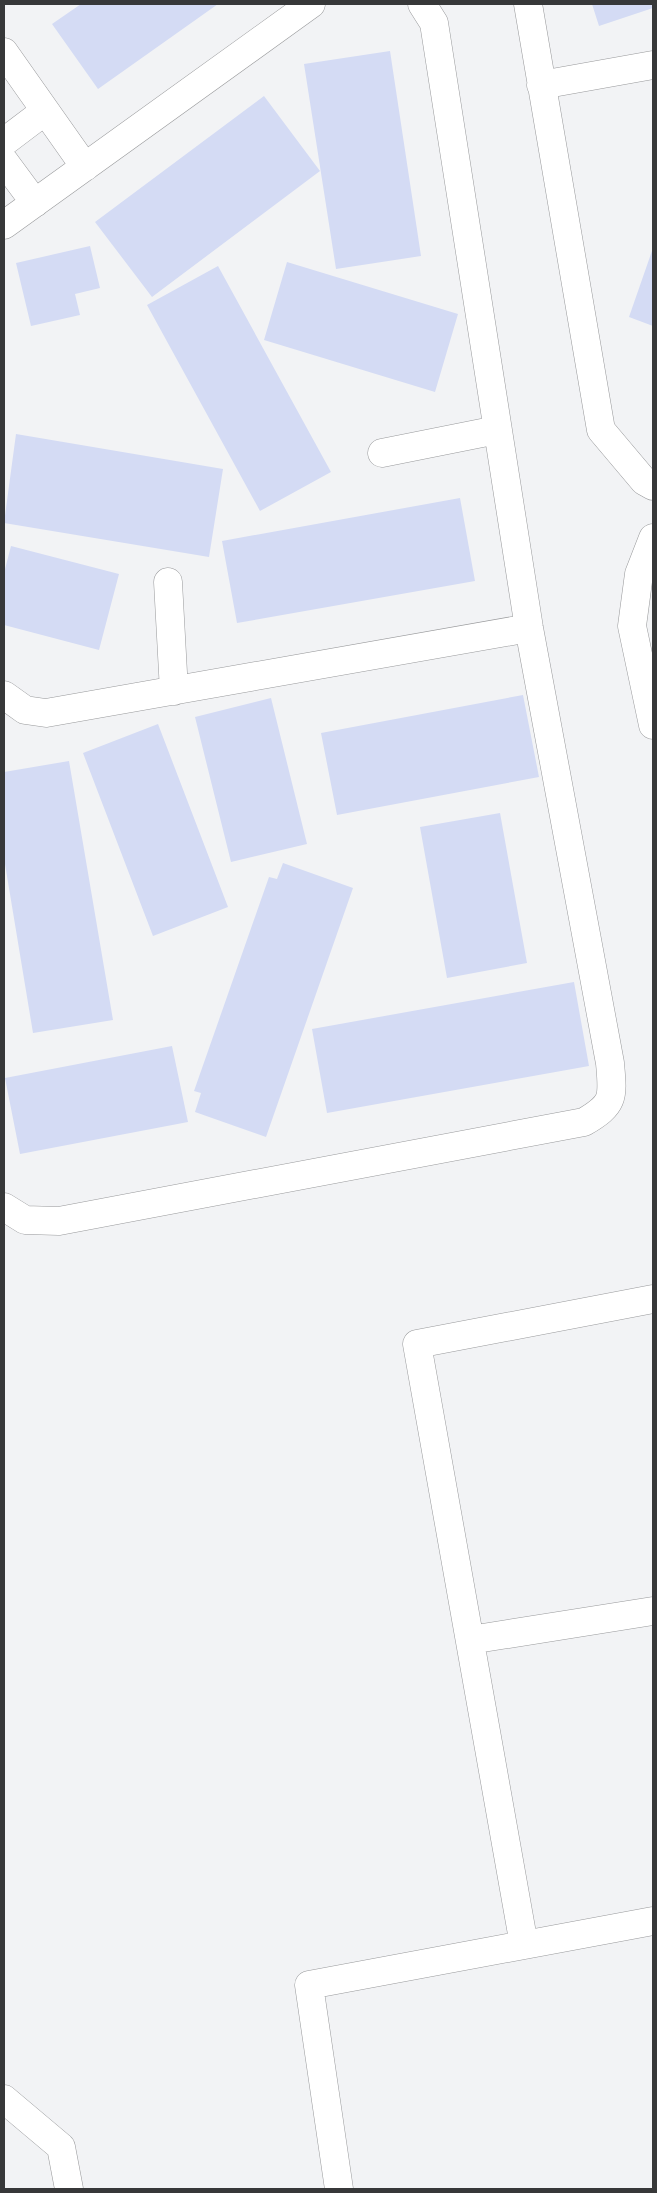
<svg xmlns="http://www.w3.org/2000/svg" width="657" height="2193" font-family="Barlow,sans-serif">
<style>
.building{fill:#d4dbf4}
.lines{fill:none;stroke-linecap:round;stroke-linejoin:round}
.minor-casing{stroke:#98999b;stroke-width:29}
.minor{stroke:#fff;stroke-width:28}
</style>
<rect width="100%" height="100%" fill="#f2f3f5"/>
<path class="building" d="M81,4h137l-120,85 -46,-65z
M592,4h61v4l-54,18z
M390,51l31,205 -85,13 -32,-205z
M264,96l56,75 -168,126 -57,-75z
M90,246l10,42 -25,6 5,21 -49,11 -15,-63z
M653,248v78l-24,-9z
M287,262l171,52 -23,78 -171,-52z
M218,266l113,206 -71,39 -113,-206z
M16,434l207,35 -14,88 -205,-34z
M460,498l15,83 -238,42 -15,-82z
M11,546l108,28 -20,76 -95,-25v-52z
M523,695l16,82 -202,38 -16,-82z
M271,698l36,146 -76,18 -36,-145z
M158,724l70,183 -75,29 -70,-183z
M69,761l44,259 -80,13 -29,-175v-86z
M500,813l27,150 -80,15 -27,-151z
M283,863l70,25 -87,249 -71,-25 6,-19 -7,-2 75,-214 8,2z
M574,982l15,84 -262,47 -15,-84z
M172,1046l16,76 -168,32 -15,-76z"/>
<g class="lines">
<g class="minor-casing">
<path id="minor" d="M528,4l73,426 43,51 9,5
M4,52l81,115
M541,85l112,-20
M4,142l41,-31
M4,161l31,42
M4,225l307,-221
M382,453l115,-23
M653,538l-14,36 -7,52 21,99
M168,582l6,109
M4,695l21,15 21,3 483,-85
M4,1207l21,13 34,1 525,-99c31,-18 29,-25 26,-59l-81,-435 -95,-605 -12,-19
M470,1640l183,-29
M524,1945l-107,-601 236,-45
M4,2099l57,48 8,42
M339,2189l-30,-204 344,-64"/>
</g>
<use href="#minor" class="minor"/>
</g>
<rect width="657" height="2193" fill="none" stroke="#373839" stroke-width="10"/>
</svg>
